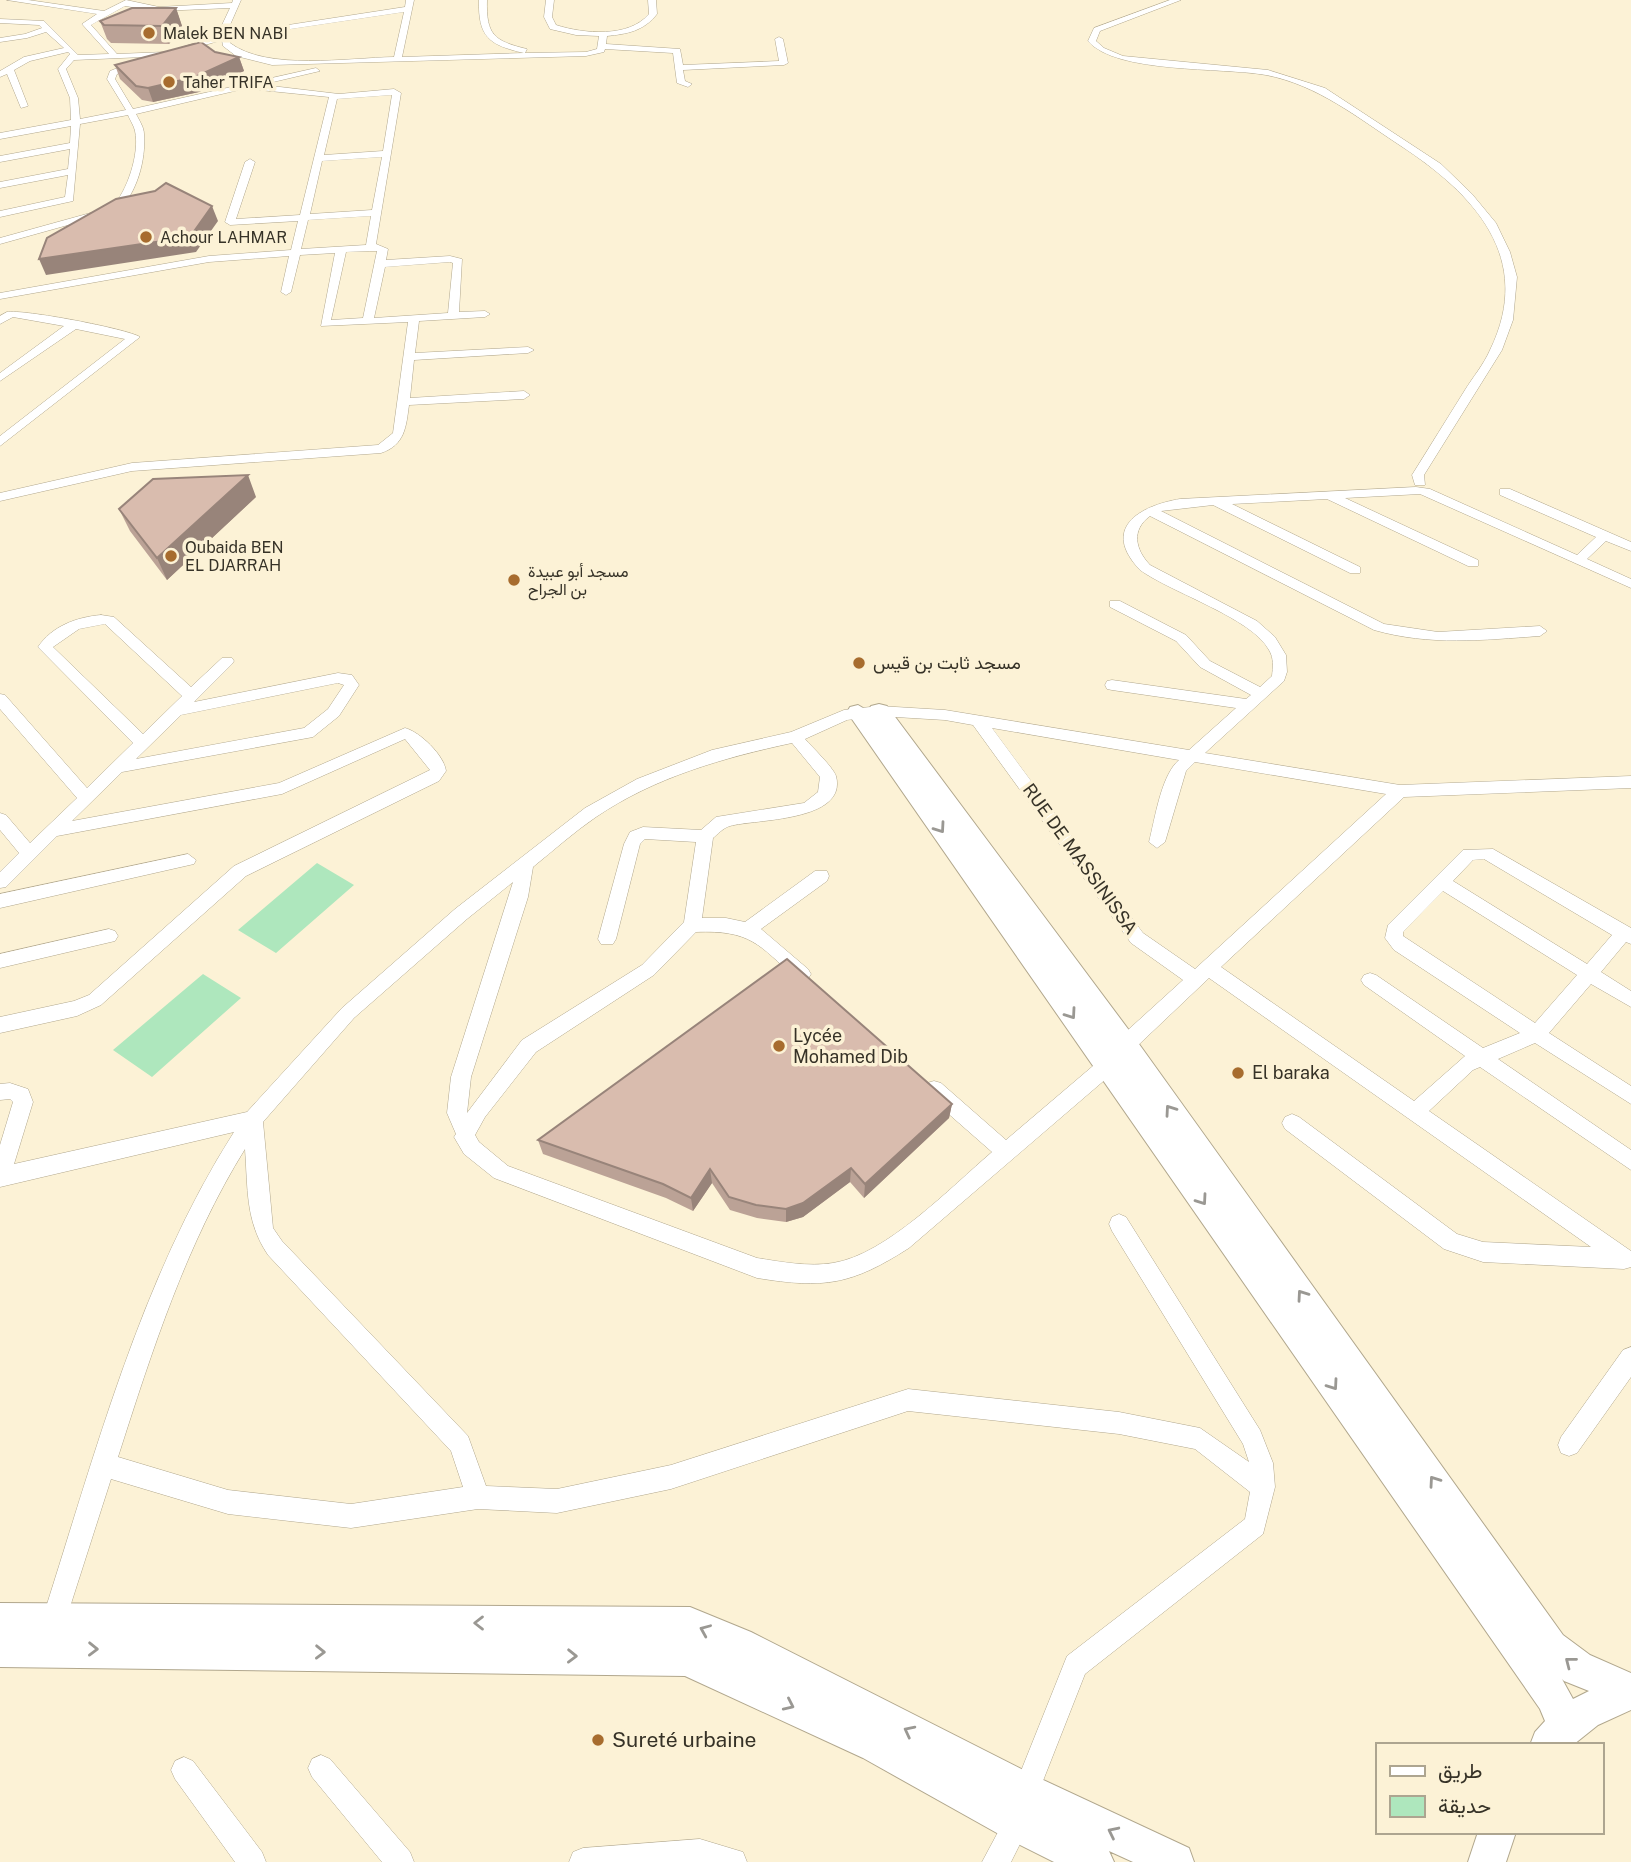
<svg xmlns="http://www.w3.org/2000/svg" width="1631" height="1862" font-family="'Public Sans',Vazirmatn,sans-serif">
<style>
.green{fill:#aee7bd}
.lines{fill:none;stroke-linecap:round;stroke-linejoin:round}
.minor-casing{stroke:#b1a78d;stroke-width:1}
.secondary-casing{stroke:#b1a78d;stroke-width:2}
.minor{fill:#fff;fill-rule:evenodd}
.secondary{fill:#fff;fill-rule:evenodd}
.wall{fill:#bba296}
.shaded-wall{fill:#98847a}
.building{fill:#d9bcae;stroke:#98847a;stroke-width:2}
.oneway{stroke:#9a9893}
.poi-dot{fill:#a76c2e;stroke:#fcf2d6;stroke-width:2.5}
.labels{text-anchor:middle;stroke-width:7;stroke-linejoin:round;paint-order:stroke}
.far-poi-label{font-size:16px;fill:#363227;stroke:#fcf2d6;text-anchor:start}
.poi-label{font-size:18px;fill:#363227;stroke:#fcf2d6;text-anchor:start}
.street-label{font-size:18px;fill:#363227;stroke:#fcf2d6}
.near-poi-label{font-size:21px;fill:#363227;stroke:#fcf2d6;text-anchor:start}
</style>
<rect width="100%" height="100%" fill="#fcf2d6"/>
<path class="green" d="M317,863l37,22 -78,68 -38,-23z
M203,974l38,24 -89,79 -39,-27z"/>
<g class="lines">
<g class="minor-casing">
<path id="minor" d="M7,0h21l76,11 22,-11 33,7 73,-4 1,-3h8l-11,25v9l175,-27 1,-7h8l-12,57 122,-4c-35,-8 -46,-16 -45,-53h8c-1,35 7,41 40,49l-2,4 61,-1 11,-3 2,-13 -23,-1 -26,-6 -6,-12 2,-17h8l-2,17 4,8c28,9 73,13 93,-11l-1,-14h8l1,14c-13,17 -30,20 -50,22l-1,8 74,5 3,16 96,-4 -4,-22 4,-2 4,2 5,24 -4,2 -101,5 2,11 7,3 -4,3 -11,-4 -4,-30 -68,-4 -1,3 -18,4 -314,9 -36,-9 -13,-10 -1,-6 -55,16 -93,4 -8,9 12,29 2,21 46,-9 -19,-31 3,-8 28,-11 3,4 -24,10 -2,5 18,30 183,-41 4,3 -184,43c3,6 8,13 8,20 2,26 -7,59 -26,77l-118,33v-6l112,-31c15,-15 28,-54 23,-76 -1,-5 -5,-11 -7,-16l-48,9 -7,77 -73,16v-6l65,-14 3,-22 -68,13v-6l68,-13 2,-20 -70,13v-6l70,-13 1,-17 -71,13v-6l71,-13 -1,-22 -12,-29 12,-15 -2,-2 -38,9 -16,9 14,36 -7,2 -14,-34 -7,3v-6l24,-14 40,-9 -18,-16 -19,6 -27,4v-4l25,-4 17,-6 -3,-3 -39,-2v-4l44,2 34,34 31,-1 -27,-30 15,-10zM125,6l34,5 71,-3 -8,17v10l-56,17 -49,2 -26,-29zM404,12l-10,45c-46,1 -127,14 -164,-14v-5z
M1170,0h11l-81,31 -4,10 8,7 19,8 145,14 57,18 116,76 31,30 24,29 14,29 7,25 -4,43 -11,30 -78,125 1,10h-10l-3,-10c18,-28 35,-57 53,-85 8,-13 19,-26 25,-40 45,-92 -16,-156 -89,-204 -43,-28 -83,-61 -135,-71 -44,-8 -150,-1 -178,-34l6,-13z
M263,85l76,9 55,-5 7,4 -25,151 12,5 -2,11 64,-4 12,3 -3,53 26,-1 5,3 -5,3 -66,4 -4,32 113,-6 6,3 -6,3 -114,7 -4,38 114,-7 6,4 -6,4 -115,6c-3,22 -4,40 -28,48l-249,18 -132,30v-8l132,-30 246,-18 15,-12 15,-111 -87,4 14,-73 -35,2 -9,37 -5,3 -5,-3 8,-36 -80,6 -209,37v-6l209,-37 82,-6 7,-29 -68,4 -5,-3 20,-60 5,-3 5,3 -19,57 64,-4 29,-118 -69,-7zM392,95l-9,56 -59,4 13,-56zM382,157l-10,53 -62,4 12,-53zM371,216l-5,29 -65,4 7,-29zM370,251h7l-14,67 -32,2 15,-68zM450,262l3,1 -5,50 -74,5 11,-51z
M7,312c16,-3 121,17 133,25l-140,109v-10l125,-97 -49,-10 -76,52v-8l64,-47 -51,-9 -13,7v-8z
M1416,487l14,2 147,66 19,-18 -96,-42v-6h10l121,53v9l-25,-10 -19,18 44,20v9l-211,-94 -75,4 133,62v6h-10l-141,-67 -95,5 128,63v6h-10l-137,-68 -52,6 223,113 54,8 102,-6 7,5 -7,5c-57,4 -110,10 -166,-6l-224,-114c-19,14 -15,33 0,49l107,56 18,16 11,18 1,17 -3,9 -79,72 195,32 231,-9v12l-227,9 -183,170 193,134 51,-45 -101,-71 -3,-5 3,-5 6,-2 6,2 107,73 37,-15 -126,-83 -9,-12 3,-13 75,-75 30,-1 138,79v16l-5,-2 -25,30 30,19v16l-40,-23 -42,49 82,53v18l-96,-61 -37,16 133,91v20l-151,-103 -7,3 -44,41 202,140v16l-7,2 -141,-7 -39,-13 -159,-120 -3,-6 3,-6 7,-3 7,3 158,117 26,8 108,5 -382,-269 -77,73 -18,21 -205,176c-58,37 -84,41 -152,30l-263,-100 -30,-24 -10,-17 2,-3 -9,-21 4,-36 62,-195 -46,37 -113,99 -91,104 10,106 9,13 186,195 18,50 71,3 114,-24 237,-76 211,23 81,16 49,34 -6,-18 -131,-213 -3,-7 3,-7 7,-3 7,3 134,213 13,33 2,24 -12,47 -178,140 -46,117 -9,33 -19,38h-29l23,-43 8,-28 54,-135 178,-137 5,-27 -55,-43 -76,-15 -211,-23 -237,78 -114,24 -79,-4 -127,19 -123,-14 -117,-35 -50,156 -9,3 -9,-3 -3,-9c54,-167 99,-345 194,-494l-234,55v-42l13,-43 -3,-3 -10,1v-16l10,-1 18,6 5,13 -19,62 233,-52 95,-104 113,-99 130,-101 52,-29 75,-29 79,-18 53,-22 35,-4 66,4 244,40 47,-42 -124,-18 -5,-1 -2,-4 2,-4 5,-1 134,19 5,-4 -51,-28 -24,-26 -66,-34v-6h10l66,34 24,26 50,26 12,-11c1,-9 2,-18 -3,-26 -17,-32 -97,-57 -129,-80 -39,-41 -2,-64 40,-71zM879,716l66,4 28,5 158,218 52,37 -65,59 -18,21 -94,80 -65,-57 -7,-2 -7,2 -3,6 3,6 65,57c-41,35 -106,103 -159,111 -25,4 -51,-1 -76,-5l-249,-92 -29,-24 -4,-7 10,-18 51,-65 118,-77 42,-43c54,-2 63,12 100,47l6,2 6,-2 3,-5 -3,-5 -47,-40 66,-48 2,-5 -2,-5h-12l-70,51 -19,-4h-24l11,-80c5,-4 10,-10 17,-12 25,-7 118,-4 106,-50 -3,-9 -24,-29 -31,-37l42,-19zM992,728l187,32c-18,15 -24,59 -30,82l8,6 8,-6 21,-71 9,-9 191,32 -191,175 -52,-36zM792,743l28,34 -2,15 -14,11 -88,14 -15,13 -58,-3 -13,5 -6,12 -26,95 3,5h12l3,-5 24,-95 5,-5 51,3 -12,80 -42,43 -120,75 -55,73 4,-36 57,-180 5,-30c21,-17 41,-35 63,-50 59,-40 127,-59 196,-74zM1484,859l128,76 -25,29 -134,-83 20,-21zM1443,891l134,84 -42,48 -132,-87v-4zM245,1149c3,39 0,72 23,106l183,196 12,36 -112,17 -123,-14 -110,-33c34,-106 68,-213 127,-308z
M101,615l13,2 77,70 31,-29h10l2,3 -2,3 -38,38 144,-29 14,2 7,10 -20,31 -26,21 -191,35 -50,49 207,-38 126,-55c15,4 39,27 41,43l-7,10 -193,95 -145,129 -24,11 -77,17v-16l74,-16 15,-6 145,-129 196,-96 -25,-31 -123,55 -225,42 -51,51 -6,1v-16l19,-19 -19,-23v-17l6,2 24,28 47,-45 -77,-89v-15l5,1 82,93 46,-45 -95,-96c14,-21 39,-30 63,-32zM105,624l77,72 -39,38 -90,-87 26,-18zM338,683l6,2 -16,24 -24,19 -168,31 45,-44z
M188,854l8,6 -2,4 -194,44v-14z
M109,929l6,2 3,5 -3,5 -115,27v-14z
M1631,1347v30l-54,76 -8,3 -8,-3 -3,-8 3,-8 62,-87z
M321,1755l9,4 80,93 4,10h-32l-70,-85 -4,-9 4,-9z
M184,1757l9,4 69,91 4,10h-31l-60,-83 -4,-9 4,-9z
M700,1839l43,13 4,10h-178l4,-10 10,-4z"/>
</g>
<g class="secondary-casing">
<path id="secondary" d="M879,704l8,2 247,331 429,598 27,20 41,18v37l-33,15 -25,20h-43l5,-13 10,-11 -5,-12 -693,-997 3,-5 8,-2 10,6 3,-5zM1562,1679l2,2 25,10 -16,8z
M0,1603l690,4 61,25 288,146 150,70 5,14h-61l-24,-11 5,11h-60l-50,-25 -141,-79 -178,-82 -685,-9z
M1478,1832h38l-10,30h-38z"/>
</g>
<use href="#minor" class="minor"/>
<use href="#secondary" class="secondary"/>
</g>
<path class="wall" d="M176,8l6,18 -13,18 -58,-1 -4,-4 -7,-18z
M215,52l24,5 5,14 -45,21 -46,10 -11,-2 -22,-21 -5,-14z
M256,497l-89,83 -37,-49 -11,-22z
M952,1104l-3,14 -85,80 -14,-16 -47,35 -17,5 -29,-4 -27,-8 -18,-27 -19,28 -27,-13 -123,-44 -5,-14z"/>
<path class="shaded-wall" d="M176,8l6,18 -13,18 -7,-18z
M239,57l5,14 -45,21 -46,10 -5,-14z
M212,206l6,15 -22,31 -150,23 -7,-16z
M248,475l8,22 -89,83 -10,-22z
M952,1104l-3,14 -85,80 1,-14z
M851,1168l-1,14 -47,35 -17,5v-13z
M710,1169l2,14 -19,28 -2,-13z"/>
<path class="building" d="M132,8h44l-14,18 -58,-1 -4,-4z
M201,42l14,10 24,5 -44,20 -47,11 -12,-2 -21,-21z
M166,183l46,23 -22,31 -151,22 8,-21 69,-39 39,-8z
M248,475l-91,83 -38,-49 34,-30z
M787,959l165,145 -87,80 -14,-16 -48,35 -17,6 -30,-4 -27,-8 -19,-28 -19,29 -28,-14 -125,-44z"/>
<defs><path id="oneway-chevron" d="M-2-3.5L2.5 0L-2 3.5" fill="none" stroke-width="1.6" stroke-linecap="round" stroke-linejoin="round" transform="scale(1.75)"/></defs>
<g class="oneway">
<use href="#oneway-chevron" transform="translate(940 828) rotate(55)"/>
<use href="#oneway-chevron" transform="translate(1071 1014) rotate(55)"/>
<use href="#oneway-chevron" transform="translate(1170 1110) rotate(-125)"/>
<use href="#oneway-chevron" transform="translate(1202 1200) rotate(55)"/>
<use href="#oneway-chevron" transform="translate(1302 1295) rotate(-125)"/>
<use href="#oneway-chevron" transform="translate(1333 1385) rotate(55)"/>
<use href="#oneway-chevron" transform="translate(1434 1481) rotate(-125)"/>
<use href="#oneway-chevron" transform="translate(479 1623) rotate(-180)"/>
<use href="#oneway-chevron" transform="translate(705 1630) rotate(-157)"/>
<use href="#oneway-chevron" transform="translate(93 1649) rotate(1)"/>
<use href="#oneway-chevron" transform="translate(320 1652) rotate(1)"/>
<use href="#oneway-chevron" transform="translate(572 1656) rotate(1)"/>
<use href="#oneway-chevron" transform="translate(1570 1662) rotate(-142)"/>
<use href="#oneway-chevron" transform="translate(789 1705) rotate(25)"/>
<use href="#oneway-chevron" transform="translate(909 1731) rotate(-153)"/>
<use href="#oneway-chevron" transform="translate(1113 1832) rotate(-154)"/>
</g>
<g class="poi-dot">
<circle cx="149" cy="33" r="7"/>
<circle cx="169" cy="82" r="7"/>
<circle cx="146" cy="237" r="7"/>
<circle cx="171" cy="556" r="7"/>
<circle cx="514" cy="580" r="7"/>
<circle cx="859" cy="663" r="7"/>
<circle cx="779" cy="1046" r="7"/>
<circle cx="1238" cy="1073" r="7"/>
<circle cx="598" cy="1740" r="7"/>
</g>
<g class="labels">
<g class="far-poi-label">
<text x="163" y="39">Malek BEN NABI</text>
<text x="183" y="88">Taher TRIFA</text>
<text x="160" y="243">Achour LAHMAR</text>
<text x="185" y="553">Oubaida BEN<tspan x="185" dy="18">EL DJARRAH</tspan></text>
<text x="528" y="577">مسجد أبو عبيدة<tspan x="528" dy="18">بن الجراح</tspan></text>
</g>
<g class="poi-label">
<text x="873" y="669">مسجد ثابت بن قيس</text>
<text x="793" y="1042">Lycée<tspan x="793" dy="21">Mohamed Dib</tspan></text>
<text x="1252" y="1079">El baraka</text>
</g>
<g class="street-label">
<text transform="translate(1080 859) rotate(54)" y="6">RUE DE MASSINISSA</text>
</g>
<g class="near-poi-label">
<text x="612" y="1747">Sureté urbaine</text>
</g>
</g>
<rect x="1376" y="1743" width="228" height="91" fill="#fcf2d6" stroke="#ada590" stroke-width="2"/>
<rect x="1390" y="1766" width="35" height="10" fill="#ffffff" stroke="#ada590" stroke-width="2"/>
<text x="1438" y="1778" font-size="21" fill="#363227">طريق</text>
<rect x="1390" y="1796" width="35" height="21" fill="#aee7bd" stroke="#ada590" stroke-width="2"/>
<text x="1438" y="1813" font-size="21" fill="#363227">حديقة</text>
</svg>
